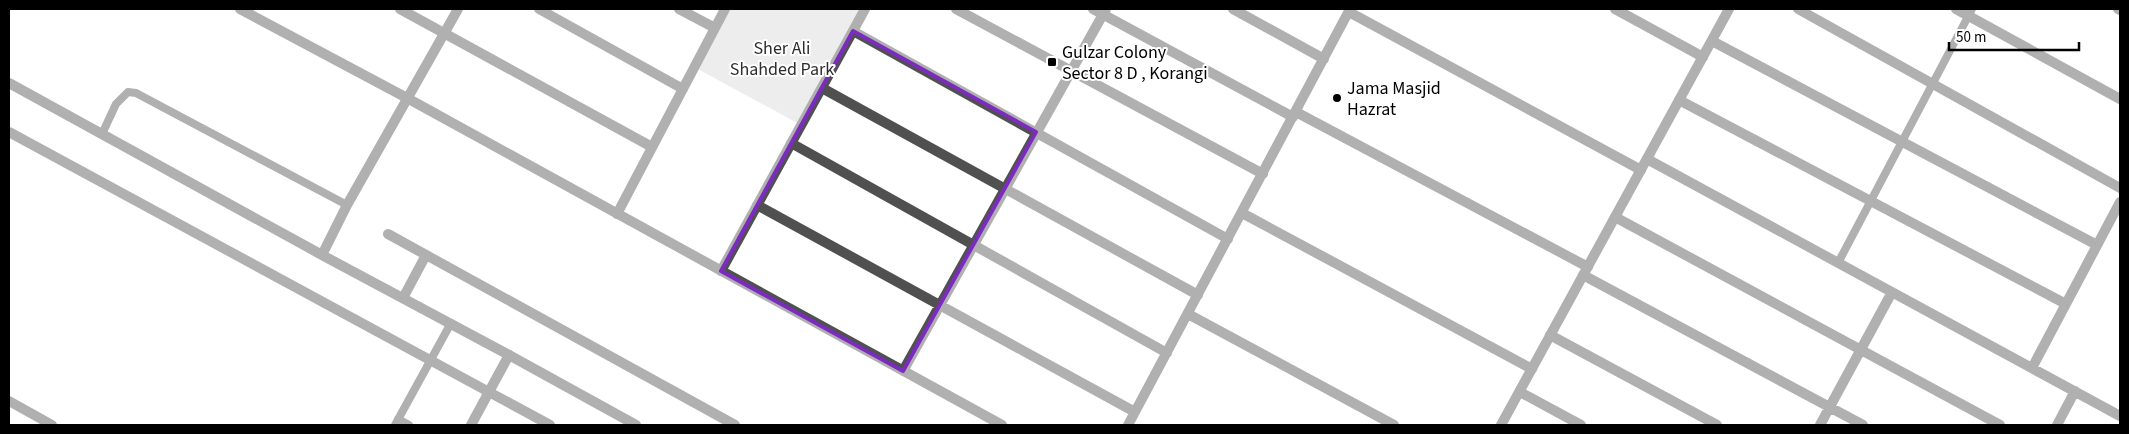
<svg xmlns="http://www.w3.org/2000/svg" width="2129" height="434" font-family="'Source Sans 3',sans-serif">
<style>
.green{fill:#d7d7d7}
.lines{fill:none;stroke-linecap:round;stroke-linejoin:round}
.service{stroke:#505050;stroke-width:8}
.minor{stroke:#505050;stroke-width:10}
.tertiary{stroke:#505050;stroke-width:10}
.marked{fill:none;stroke:#7b2cbf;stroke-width:4;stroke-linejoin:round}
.poi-dot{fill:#000;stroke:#fff;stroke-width:2}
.labels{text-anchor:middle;stroke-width:4;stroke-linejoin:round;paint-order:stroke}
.park-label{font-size:18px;fill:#2e2e2e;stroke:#fff}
.poi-label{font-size:18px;fill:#000;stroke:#fff;text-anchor:start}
</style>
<rect width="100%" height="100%" fill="#fff"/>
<path class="green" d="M725,9h140l-64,116 -107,-58z"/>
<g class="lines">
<path class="service" d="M102,134l14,-30 12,-12 8,1 211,112
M1838,263l134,-254
M398,419l11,6
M395,425l56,-102"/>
<path class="minor" d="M240,9l167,89 595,327
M400,9l252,138
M539,9l144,80
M679,9l36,19
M956,9l307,165
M1093,9l200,108
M1233,9l91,50
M1615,9l88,48
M1798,9l322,179
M2118,9l2,1
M1349,12l292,158
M853,31l375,208
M1712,41l385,204
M822,88l376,207
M1679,100l387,204
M1296,112l292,155
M791,143l376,210
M1647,159l473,257
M757,205l378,207
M1242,213l290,156
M617,214l108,-205
M1615,217l385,208
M388,234l347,191
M721,271l144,-262
M1583,275l280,150
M403,298l23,-43
M1188,314l206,111
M1550,335l167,90
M2032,368l88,-166
M903,371l203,-362
M1520,392l61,33
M9,401l43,24
M471,425l38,-70
M1128,425l222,-416
M1820,425l72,-133
M2057,425l18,-34"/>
<path class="tertiary" d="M1956,9l164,90
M9,83l313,172 187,100 127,70
M9,132l541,293
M322,255l25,-50 111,-196
M1501,425l228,-416"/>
</g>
<path d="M0 0H2129V434H0ZM853,31l183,101 -133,239 -182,-100z" fill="#fff" fill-opacity=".55" fill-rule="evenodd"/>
<path class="marked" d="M853,31l183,101 -133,239 -182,-100z"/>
<g class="poi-dot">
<rect x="1047" y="57" width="10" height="10" rx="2.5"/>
<circle cx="1337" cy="98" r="5"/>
</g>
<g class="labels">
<g class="park-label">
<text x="782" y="54">Sher Ali<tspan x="782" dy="21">Shahded Park</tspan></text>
</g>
<g class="poi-label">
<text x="1062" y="58">Gulzar Colony<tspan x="1062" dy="21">Sector 8 D , Korangi</tspan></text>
<text x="1347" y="94">Jama Masjid<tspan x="1347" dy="21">Hazrat</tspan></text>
</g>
</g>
<rect width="2129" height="434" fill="none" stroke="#000000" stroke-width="20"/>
<path d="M1949 42v8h130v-8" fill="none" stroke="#000000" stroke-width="2.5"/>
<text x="1956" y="42" font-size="15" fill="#000000" stroke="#ffffff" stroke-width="4" paint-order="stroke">50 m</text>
</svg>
